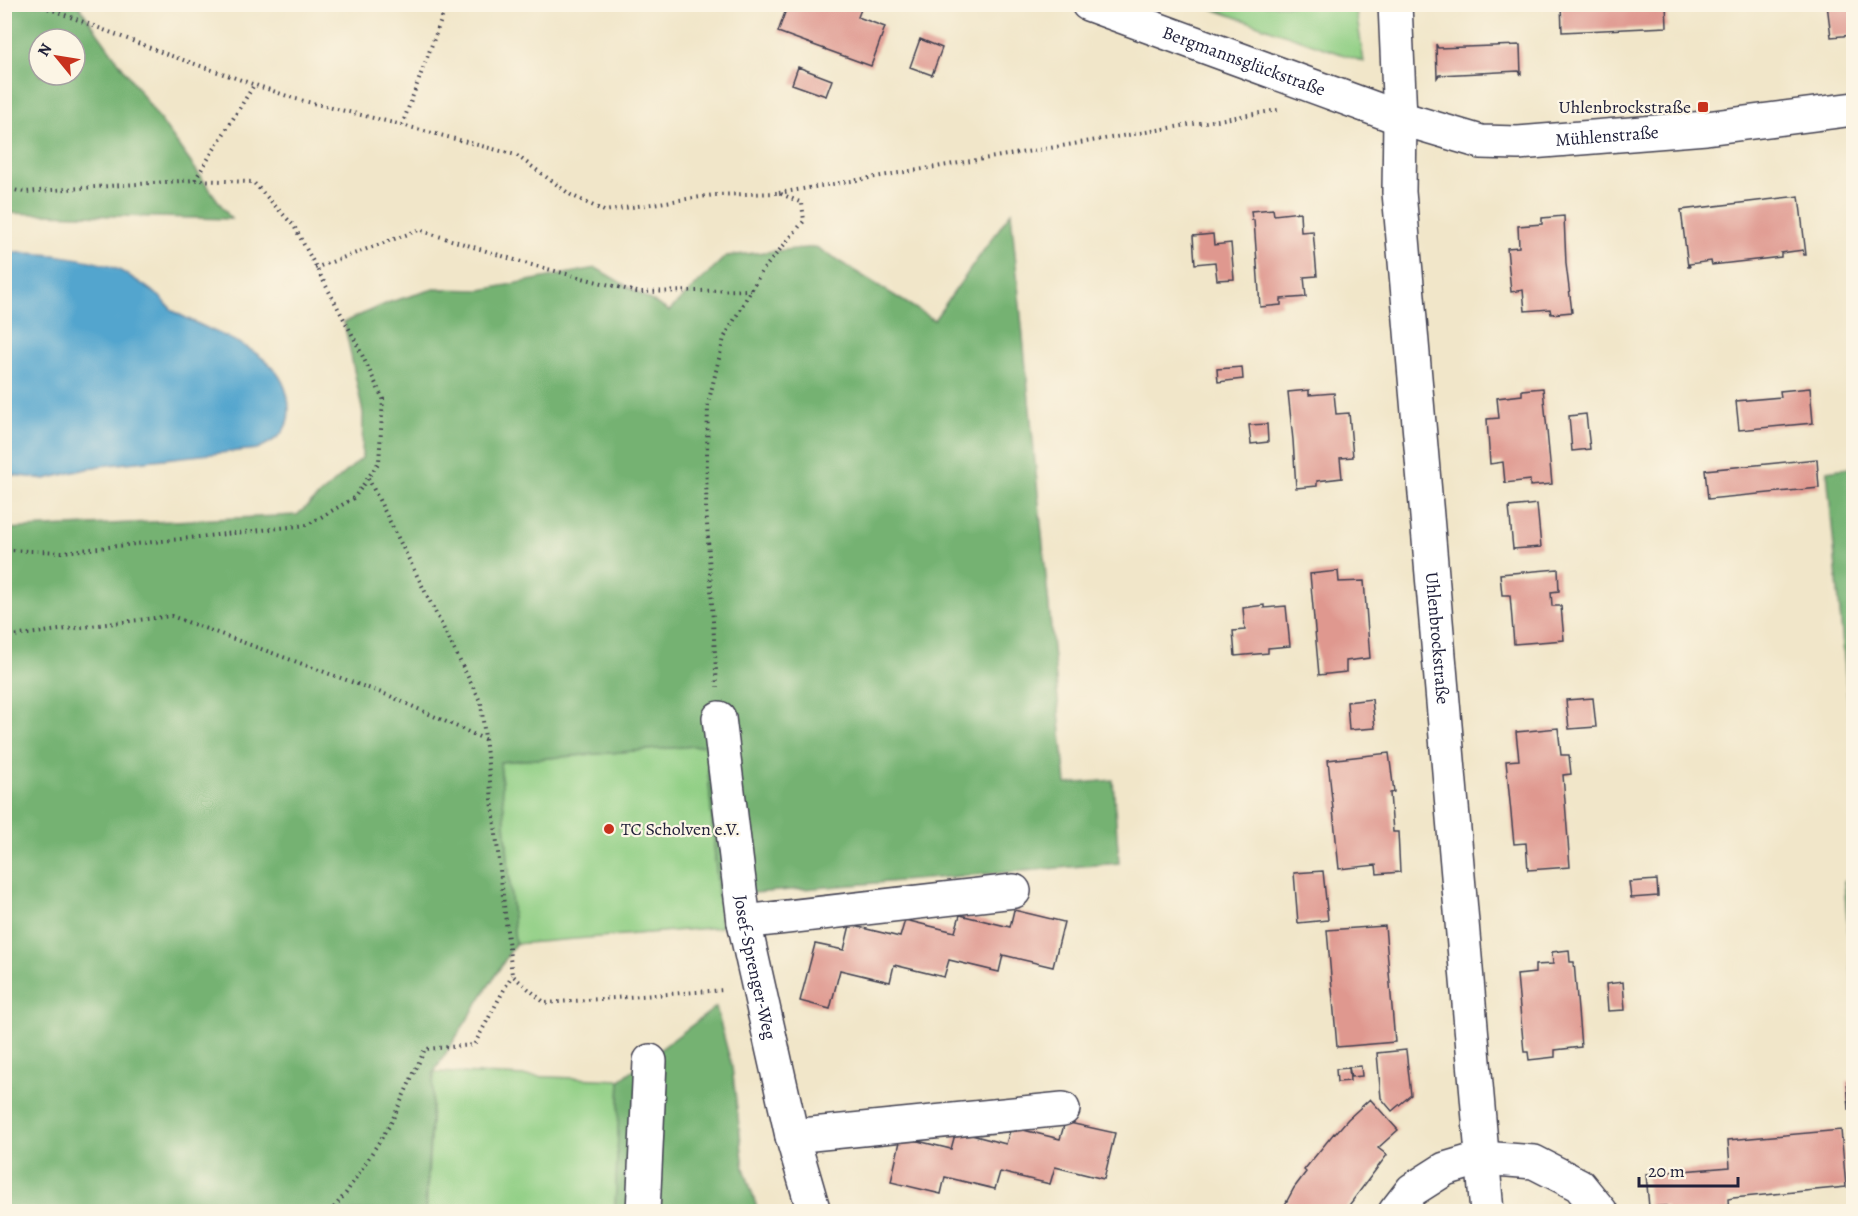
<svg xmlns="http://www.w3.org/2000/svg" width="1858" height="1216" font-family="Alegreya,serif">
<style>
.green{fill:#91cf85;stroke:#5a7860;stroke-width:1.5}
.forest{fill:#74b272;stroke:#4b6a56;stroke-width:1.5;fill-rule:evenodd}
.water{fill:#53a5ce;stroke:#3a6484;stroke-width:1.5}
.building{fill:#df988f}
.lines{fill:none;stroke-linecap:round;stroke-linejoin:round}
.minor-casing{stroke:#413f50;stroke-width:36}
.path{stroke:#413f50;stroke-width:4;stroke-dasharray:1.5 4.5;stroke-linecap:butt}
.minor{stroke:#fff;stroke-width:33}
.poi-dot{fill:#c8321e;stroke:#fcf5e5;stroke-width:2}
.labels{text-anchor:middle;stroke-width:4.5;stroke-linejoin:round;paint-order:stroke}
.street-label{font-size:18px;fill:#22223b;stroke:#fcf5e5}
.poi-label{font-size:18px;fill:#22223b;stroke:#fcf5e5;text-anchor:end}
</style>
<rect width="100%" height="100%" fill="#fcf5e5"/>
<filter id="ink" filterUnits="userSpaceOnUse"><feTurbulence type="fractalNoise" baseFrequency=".0167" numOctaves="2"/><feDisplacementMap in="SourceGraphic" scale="12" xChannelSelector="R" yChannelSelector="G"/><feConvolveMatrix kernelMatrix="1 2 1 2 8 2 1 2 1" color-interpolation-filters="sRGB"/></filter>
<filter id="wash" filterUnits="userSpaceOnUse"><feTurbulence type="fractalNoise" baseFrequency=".008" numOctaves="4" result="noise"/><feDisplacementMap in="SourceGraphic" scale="24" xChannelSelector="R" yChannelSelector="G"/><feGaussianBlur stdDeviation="1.35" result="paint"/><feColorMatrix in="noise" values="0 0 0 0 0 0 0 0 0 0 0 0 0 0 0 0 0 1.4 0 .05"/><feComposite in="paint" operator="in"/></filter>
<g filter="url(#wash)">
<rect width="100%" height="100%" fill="#f1e6c9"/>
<path class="green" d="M1201,5h154l9,57z
M706,745l15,182 -206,17 -15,-182z
M434,1072l186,8 -5,131 -189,1z"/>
<path class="forest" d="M78,4v1l153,214 -226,-6v-208zM39,39h36v36h-36z
M1011,212l55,572 47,-4 6,83 -401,33 -12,-151 -206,17 15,182 -81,128 -9,139 -420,1v-683l292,-14 65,-57 1,-45 -19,-91 46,-20 44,-13 47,1 115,-22 73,43 57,-55 90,-9 118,73z
M1853,467h1l-1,288 -26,-284z
M1853,879h1l-1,108 -9,-106z
M716,1007l16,60 12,101 14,43 -143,1 5,-132z"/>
<path class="water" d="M5,252c38,2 70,3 107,15 13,5 36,21 47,29 6,5 10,12 16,16 41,25 114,38 114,98 0,23 -14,31 -32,39l-158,17 -54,13 -40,-5z"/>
<g id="blocks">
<path class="building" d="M788,4h75l-5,13 27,10 -14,39 -93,-34z
M1561,4h105l1,23 -105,5z
M1827,4h27v31l-23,2z
M920,39l22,9 -10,27 -22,-8z
M1436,44l2,4 82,-3 1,30 -2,-4 -80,4 -2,3z
M798,67l34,13 -6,16 -34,-12z
M1799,196l7,59h-2l-1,-5 -22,3v4l-69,8 -1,-4 -22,3 1,3h-2l-7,-57z
M1273,209l1,6 26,-3 1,20 12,-1 4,45 -13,1 2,20 -25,2v6l-21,2 -6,-87h-2l-1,-9z
M1564,216l2,48 6,48 -21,2 -1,-5 -25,2 -2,-21 -12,2 -4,-44 12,-1 -1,-21 24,-2v-6z
M1213,234l1,11 17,-2 3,36 -17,1 -2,-18 -20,2 -2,-28z
M1242,367l1,12 -25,3 -1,-13z
M1543,388l9,96 -22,2v-6l-25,3 -2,-21 -13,2 -3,-45 12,-1 -2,-20 25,-3v-5z
M1810,388l3,35 -74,7 -3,-29 45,-4 -1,-6z
M1309,390v5l25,-2 2,21 13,-1 4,44 -13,1 2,20 -25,3v5l-21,2 -3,-48 -5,-48z
M1586,414l4,35 -18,2 -3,-35z
M1267,424l1,18 -17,2 -2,-19z
M1817,459l2,29 -111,11 -3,-29z
M1537,504l4,43 -28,2 -4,-42z
M1558,569l1,22 -8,1 1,14h9l3,34 -50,4 -4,-49h-8l-2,-21z
M1338,571l1,11 25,-1 6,77 -24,3v11l-27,3 -9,-101z
M1264,605v3l22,-2 4,40 -22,2v5l-33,3 -2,-25 12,-1 -2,-22z
M1593,698l3,29 -27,2 -3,-29z
M1372,699l3,29 -26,2 -2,-28z
M1558,728l3,27h8l2,19 -8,1 7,92 -42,3 -2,-27 -12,1 -8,-83 13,-1 -3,-28z
M1389,753l5,39 -4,1 3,39h5l2,40 -23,2 -1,-9 -37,4 -11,-109z
M1323,871l5,49 -30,3 -4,-50z
M1657,880l1,16 -27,2 -2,-16z
M1014,910l50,12 -11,45 -50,-12 -4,17 -50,-12 -5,17 -50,-12 -4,17 -50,-12 -10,39 -30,-8 15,-57 29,6 6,-25 50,12 5,-17 50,12 5,-17 50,12z
M1385,926l10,116 -58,5 -10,-117z
M1569,950l1,12h4l7,85 -26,3v7l-26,3 -1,-8h-4l-7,-77 18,-2v-8l18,-1 -1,-12z
M1623,982l2,28 -17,1 -2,-27z
M1406,1050l5,45 -19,16 -11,-13 -4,-45z
M1361,1066l1,10 -11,1 -2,-10z
M1349,1068l1,13 -13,1 -1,-13z
M1847,1081h7v27l-5,1z
M1370,1099l28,31 -20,18 9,7 -43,57h-11l-3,-3 -1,3h-48l13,-24 12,-16 -2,-2 30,-37 1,1 13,-15z
M1065,1122l50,11 -11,46 -49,-12 -5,17 -50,-12 -5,17 -50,-12 -4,17 -50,-12 10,-45 50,12 5,-18 50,13 5,-17 49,12z
M1841,1130l5,57 -113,11 -5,1 1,13h-63v-6l-17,1 -3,-33 84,-7 -2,-27z"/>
</g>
</g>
<g filter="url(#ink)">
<use href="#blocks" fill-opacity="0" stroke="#413f50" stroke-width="1.5"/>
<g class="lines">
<g class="minor-casing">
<g id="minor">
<path id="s1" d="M1088,4l312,114 81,24 37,1 188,-15 148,-19"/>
<path id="s2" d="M1395,4l5,114 -1,74 88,1020"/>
<path id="s3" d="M719,718l25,204 48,214 22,76"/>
<path d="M744,922l270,-31"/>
<path d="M792,1136l271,-27"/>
<path d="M643,1212l7,-151"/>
<path d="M1395,1212l17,-22 33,-21 37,-11 52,4 45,23 22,27"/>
</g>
</g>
<path class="path" d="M37,4l129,50 130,45 106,26 114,30 55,40 33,16 110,-16 65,-2 23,10 2,18 -42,50 -38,67 -16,66 -2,103 11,180
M402,125l45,-121
M195,180l59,-95
M4,188l20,4 171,-12 58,2 41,44 60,112 29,61 -4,63 -25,36 -47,27 -244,27 -59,-2
M779,193l499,-83
M315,268l104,-38 109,34 109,28 115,-2
M368,478l113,225 31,272 33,28 179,-13
M4,637l167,-21 219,80 96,44
M330,1212l16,-19 44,-68 35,-76 49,-4 38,-70"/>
<use href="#minor" class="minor"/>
</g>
</g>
<g class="poi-dot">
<rect x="1697" y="101" width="12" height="12" rx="3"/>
<circle cx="609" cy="829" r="6"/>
</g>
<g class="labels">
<g class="street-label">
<text dy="6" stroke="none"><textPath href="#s1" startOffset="166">Bergmannsglückstraße</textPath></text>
<text dy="6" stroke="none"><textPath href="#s1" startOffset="543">Mühlenstraße</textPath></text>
<text dy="6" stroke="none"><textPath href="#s2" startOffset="636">Uhlenbrockstraße</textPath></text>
<text dy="6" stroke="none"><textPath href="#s3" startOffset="252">Josef-Sprenger-Weg</textPath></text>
</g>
<g class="poi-label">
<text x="1691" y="113">Uhlenbrockstraße</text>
<text x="621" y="835" text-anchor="start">TC Scholven e.V.</text>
</g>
</g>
<rect width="1858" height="1216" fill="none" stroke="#fcf5e5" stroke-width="24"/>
<g transform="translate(57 57) rotate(300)"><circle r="28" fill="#fcf5e5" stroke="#a5a1a1" stroke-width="1.5"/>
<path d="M0-4.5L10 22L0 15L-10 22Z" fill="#c8321e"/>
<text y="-9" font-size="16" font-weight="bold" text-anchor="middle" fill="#22223b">N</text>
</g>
<path d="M1639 1177v9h99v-9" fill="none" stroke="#22223b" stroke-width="3"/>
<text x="1648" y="1177" font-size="18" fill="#22223b" stroke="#fcf5e5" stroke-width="4.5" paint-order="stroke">20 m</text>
</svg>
